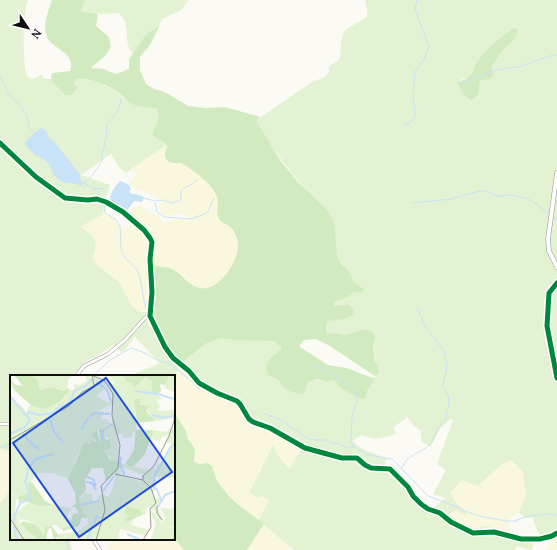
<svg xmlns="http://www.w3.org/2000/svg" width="557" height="550" font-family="'Noto Serif',serif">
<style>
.farmland{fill:#f9f8df}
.green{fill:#e3f2d2;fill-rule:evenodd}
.forest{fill:#d2eac0}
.water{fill:#c8e2f8}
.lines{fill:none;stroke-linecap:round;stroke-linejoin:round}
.stream{stroke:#c8e2f8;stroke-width:1}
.minor-casing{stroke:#959492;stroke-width:4}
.tertiary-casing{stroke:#959492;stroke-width:5}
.minor{stroke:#fffefd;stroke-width:3}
.tertiary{stroke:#fffefd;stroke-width:4}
.cycleway-casing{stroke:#fff;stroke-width:8}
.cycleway{stroke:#00873e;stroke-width:5}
.inset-river{fill:none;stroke:#c8e2f8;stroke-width:2}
.inset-road{fill:none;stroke:#9d9c98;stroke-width:1}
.view{fill:#1d4ed8;fill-opacity:0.15;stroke:#1d4ed8;stroke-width:2}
.inset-edge{fill:none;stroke:#0e0e0e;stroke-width:2}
</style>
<rect width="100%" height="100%" fill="#fcfaf4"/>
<path class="farmland" d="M166,145l2,2 -3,12 3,2 6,2 7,-1 21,15 6,7 9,14v12l8,14 4,2 6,7 3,11 -2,14 -11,19 -8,7 -7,3 -10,1 -8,-3 -13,-13 -8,-4h-13l-8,-5 -1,11 3,38h-13l-7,-6 -13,-24 -21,-16 -6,-8 4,-8 -1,-9 -16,-14 24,-13 6,1 4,3 6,5 5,7 6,-4 -3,-8 5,-4 -1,-5 10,-4 8,7 10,4 4,7 19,-5 7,3 1,-2 -8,-6 -13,3 -7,-2 -4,-8 1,-2 4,-3 -16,-8 -13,-4 -5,-6 8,-9 -4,-6z
M185,365l12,12 41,21 8,14 53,27 2,10 -13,20 -15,-24 -12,22 -12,25 12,3 8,6 -11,19 -22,-17 -8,-8 -11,-14 -4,-12 -13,-5 -6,-3v-12l-6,-10 -2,-8 -12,-19v-36h-3z
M0,449l7,2h4v38l-11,15z
M513,460l10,12 3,23 -7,18 -8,4 -2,4v13l-24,-8 -11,3h-4l-20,-13 -1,-2 7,-4 9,6 -15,-23 12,-13 16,6 23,-21z
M264,524l27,23 -2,3h-42z
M557,535v15h-12l11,-14z
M174,538l10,12h-77l4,-9 -2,-2z"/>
<path class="green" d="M0,0h28c-5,10 -6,65 -1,75 1,2 3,2 5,4l6,-2 3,-3 4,5h6l4,6 12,10 10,-16 4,-1 17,4 21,11 4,5 21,9 13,2 2,9 -7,15 14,12 -40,28 -7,-6 -8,-13 -30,21 29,10 -5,16 -2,13 -23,13c14,8 20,15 12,31l6,8 21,16 13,24 7,6h13l1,11 29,41 23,-20 16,-6 53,3 7,6 1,3 -9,28c7,3 11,9 18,14l14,-5c7,-13 11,-6 21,-5 1,0 7,-2 8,-2l3,3 2,4 16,8 2,2 10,-6 8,-10 -2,-3 3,-2c1,-15 -3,-30 -5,-45l-6,-2 -19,6 -11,-2 -8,2 -1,-11 2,-3 8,-2 17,-12 -8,-3 -10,2 -1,-4 14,-5 7,-5 7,1 2,-4 -10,-7 -7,-14 -5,-3 -3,-5 -2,-5 -2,-28 -2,-7c-28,-32 -55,-59 -76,-98l1,-3 54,-37 13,-5 4,-5v-5c3,-4 9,-4 11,-10 2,-9 -1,-20 6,-27 4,-4 20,-11 21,-14 1,-5 -1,-12 -2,-16h192v529l-6,5 -11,3 -8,-20 -6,1 -7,-5 7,-18 -3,-23 -11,-12 -11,5 -23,21 -16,-6 -12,13 7,11 10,9 -2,3 -9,-6 -7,4 1,2 20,13h4l11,-3 8,2 18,7 19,2 4,3 -2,10 -15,-4 -2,4h-221l-36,-30 11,-19 -8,-6 -2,3 -10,-5 24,-48 5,10 11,14 12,-20 -2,-10 -32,-17 -17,-6 -4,-4 -8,-14 -33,-16 -8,-5 -12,-12 -14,11h-40l7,-4 21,-8 -1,-3 -23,-24 -13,16 -9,-8 -15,11 -12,5 -14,15h-61v75h-4l-7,-2zM509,30l5,10 -11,10 -11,16 1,5 -3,8 -10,2 -2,14 -6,5h-2l-7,-6 -3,-14 7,-2 13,-19zM407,417l7,9 6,4 2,12 9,5c6,-14 8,-18 19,-28l3,1 -16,44 9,6 -13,24 12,4 -11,10c-23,-7 -32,-40 -50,-43l3,-6 -26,-11 -9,-7 10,-6c12,6 22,3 34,-1l-3,-6z
M85,0h103v1l-7,9 -17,8 -9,11 -8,4 -14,21c-10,-12 -3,-23 -9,-34 -1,-3 -4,-5 -6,-7l-17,1 -20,-3z
M11,489v50h59l2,11h-72v-46z"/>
<path class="forest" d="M52,0h33l-4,11 17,3 -2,12 13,11 2,10 -6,9 -14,12 12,1 13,5 13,-5v-10l18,-26 8,-4 5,-5 -2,5 -8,16 -10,12v13l6,14 8,5 11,3 23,14 18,2 19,-1 35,10 -2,2 -1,3 23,38 17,21 30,29 6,10 2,7 2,28 2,5 3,5 5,3 7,14 10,7 -1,4 -8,-1 -7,5 -14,5 1,4c7,-1 15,-4 19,4 -1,11 -17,9 -26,11l-2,3 1,10 8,-1 11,2 19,-6 6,2 4,5 -2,10 2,15 3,5 1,7 -4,3 -45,-30 -14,-7 -12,1 -4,5v2l28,18 18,3 27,10 2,2 -8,11 -1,6 -4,2c-8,-3 -15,-8 -23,-12l-2,-4 -3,-3 -7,2 -11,-3 -8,3 -5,12 -12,-2 -8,-5 -4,-6 -12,-7c-3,-13 5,-18 14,-24v-3l-7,-6 -38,-1 -15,-2 -16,6 -24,20 -14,-16 -14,-25 -4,-49 1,-11c10,6 14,2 22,6 11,5 16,17 28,19 19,4 39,-27 38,-44 0,-5 -4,-15 -9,-18 -5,-4 -9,-3 -11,-10 -2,-5 1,-12 -1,-18 -3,-13 -25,-29 -36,-35 -14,1 -19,-3 -14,-16l-1,-3 -13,-8 -1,-3 7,-15 -2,-9c-7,-2 -15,-1 -22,-4 -8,-3 -11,-8 -17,-13 -9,-6 -31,-16 -41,-13l-3,4 3,4 -2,4 -4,4h-5l-11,-10 -4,-6 1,-6 18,-2c7,-20 -20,-21 -24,-37 -3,-11 3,-24 6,-34z
M515,28l3,2 -4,10 -11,10 -11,16 1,10 -3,3 -10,2 -2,14 -6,5h-2l-7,-6 -5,-11c2,-3 5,-2 8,-4 5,-4 9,-13 12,-18 6,-9 28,-30 37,-33z
M174,412l12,19 2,8 7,10 -1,12 5,3 9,-1 4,3 5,15 11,14 8,8 28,21 -17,26h-63l-10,-12z"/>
<path class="water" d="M40,128l4,1 3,4 2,5 6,5 17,21 8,11 1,9 4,4 -8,-4 -15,-2 -5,-4 -4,-4 -4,-10 -7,-6 -6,-2 -11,-12 1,-3z
M120,181l8,3 3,5 -2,3 3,2h4l8,3 -2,5 -8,-1 -6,8 -5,1 -13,-8c-1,-8 5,-16 10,-21z"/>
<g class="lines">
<path class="stream" d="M0,76l8,18 9,8 10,13 2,12 6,7
M459,84l36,-14 23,-3 35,-12h4
M404,126l9,-6 2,-3v-8l-2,-13 2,-24 9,-13 5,-12 -14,-38 2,-9
M80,181l16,9 6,8
M84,183l8,-7 10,-15v-7l4,-15 1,-16c9,-7 12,-13 14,-24
M94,188l10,1
M143,198l12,3 9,-1 7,3 8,-2 2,-2v-8c5,-5 11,-5 15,-11h2
M104,203l1,10c3,2 7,4 10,6 10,9 3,22 7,33 3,8 11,11 15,18 6,12 5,27 9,39
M155,203l2,9 8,5 26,2 16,-6 7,-15
M413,203l38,-4 29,-8h5l12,5 14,-1 15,3 9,5 15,12
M553,217l4,3
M314,364l33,20 10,9v7l-5,17 -1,20 1,7 3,3 13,8 24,4 36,37 27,10 10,5 14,5 28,5h8l10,-4 12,-2 14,-1 6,1
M93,376l17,-16 21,-12 14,5 12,7 13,4 24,19 5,7
M263,413l18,7 26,18 7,2h12l6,3 8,1 7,4 7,-1
M6,447l5,1
M0,448l11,-5
M402,468c4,-14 19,-14 28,-24 5,-5 5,-12 9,-17 2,-3 5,-4 7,-7 0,-9 5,-16 2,-25 -1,-3 -4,-6 -5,-9l4,-19 -3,-16 -19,-25 -8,-19
M66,539l3,11"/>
<g class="minor-casing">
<path id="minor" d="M0,143l36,34 29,21 23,2 9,-1 9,3 17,10 21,18 6,8 2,4 -2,17 2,33 -2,24 15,31 8,11 16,13 10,12 18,10 20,8 3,3 9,15 4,3 17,6 35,20 37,10h15l8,7 6,3 19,1 18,18 5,9 8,8 7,5 12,4 11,9 22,11 21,-1 27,7h19l12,-3 5,-3
M76,376l8,-10 24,-12 17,-14 20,-22 5,-2
M0,424h11
M93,539l7,11"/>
</g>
<g class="tertiary-casing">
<path id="tertiary" d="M557,173l-9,66 1,12 8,16
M557,283l-8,10 -2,33 10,52"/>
</g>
<use href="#minor" class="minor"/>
<use href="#tertiary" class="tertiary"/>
<g class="cycleway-casing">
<path id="cycleway" d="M0,143l36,34 29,21 23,2 9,-1 9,3 17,10 21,18 6,8 2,4 -2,17 2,33 -2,24 15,31 8,11 16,13 10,12 18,10 20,8 3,3 9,15 4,3 17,6 35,20 37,10h15l8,7 6,3 19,1 18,18 5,9 8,8 7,5 12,4 11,9 22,11 21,-1 27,7h19l12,-3 5,-3
M557,283l-8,10 -2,33 10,52"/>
</g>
<use href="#cycleway" class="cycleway"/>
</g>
<g transform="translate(10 375)">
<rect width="165" height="165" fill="#fcfaf4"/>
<path d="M20,0h44l-5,3 -2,9 6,4 2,-7 5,1 7,-4 -2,-6h12l9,7 -2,7 -8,7 13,7 4,-8 -6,-12 8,1 -6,-9h15v5l8,3 2,4 11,-10 7,5v7l10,10 -6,1 4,6 -3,5 17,-1 1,7 -19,4 -9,-10 2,-2 -14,-10 1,33h-4l1,5 -6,1h-5l2,-5 -6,2 1,28 30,7 5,-3 1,4 2,-7h4l7,-10 3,-11 -5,-1 3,-7 -7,2 -2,4 -9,-2v-6l1,-3 15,2 3,-4 5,2v48l-20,-1 -1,5 3,7 -4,4 1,6 7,-1 -4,9 7,15 2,-4 -6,-10 12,1 3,-4v23l-11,-3 -10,-15 -7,-3 -1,7 -4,1 -1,-5 -15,-4 -2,8 5,1 -4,4 5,3 3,-3 -2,6 19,5 -4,6 -26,-7 -2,11h-61l2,-6 18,-2 11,-8 -1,-9h-4l-2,-4 -2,-13 5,-3v-3l9,3 -1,5 7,3 -2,-6 6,-3 5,3 4,-6 3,-13 -2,-16 -9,-12 7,-7 -1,-4 -6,-3v-6l-5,-1 -5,3 -1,6 3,5 -6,-3 1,5 -6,-4 -2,8 -6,6 -8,24 -16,-6h-15l-10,12 1,8 -13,7 -2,21 2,-8 13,-11 43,6 -5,8 4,6 -3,2 1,3 -7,3 -6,-5h-8l-4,10 -8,-10 -12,-6 -4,1 -1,-5 -1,5 20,20h-28v-140l12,6 4,7 4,-8 16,4 21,-13 -2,-7 -4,2 -6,-4 -15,3 -2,-8zM101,28l3,3 -2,19 -6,-6h-5l3,-8h-7l14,-6zM112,92l21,8 -3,6 -16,-4 -4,-3zM157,0h8v17l-10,-4zM142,135l11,15 12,4v11h-24l5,-17 -5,-9z" fill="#e3f2d2" fill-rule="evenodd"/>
<path d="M4,0h16l7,4 3,11 14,-3 7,4 7,-2 1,3 -10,10 -13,7 -7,-1 -8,-3 -17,-15 -4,-11 6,6 7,1zM114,0h43l1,2 -3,8 -5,-1 1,7 -4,3 -5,-3v-9l-7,-5 -11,11 -2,-5 -7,-2zM124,24h7l-1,5 9,3 -3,4 10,10 -19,2zM87,54l3,16 -1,-16h5v7l2,4 4,-1 1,9 -7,2 6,10 9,3 -2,8 -11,10 -3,-13h-11l-7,12 1,10 -7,8 4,16 4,1 -1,4 -4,-2 -3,9 -16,5v-3l6,-1 4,-13 6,-1 -4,-6h-11h8l4,-4 -1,-10 -7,-14 17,-38 6,4 -1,-5 7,2 -6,-7zM126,55h16l1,2 -8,22 -11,12h-6l-2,-3 8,-13zM22,107l13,19 10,5 -19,-1 -11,-5 -6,2 -1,-5 11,-4 -1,-9zM116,131l15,4 1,5 -15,7 -2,-3 4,-4 -5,-1zM13,146l13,4 8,10 2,-8 5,-2 8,11 -5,4 -3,-12 -3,1 -2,11h-8l-17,-16z" fill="#d2eac0"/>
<path class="inset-river" d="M84,4l13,11 4,12M125,16l23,3 16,5M0,21l20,24 -5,7 -15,7M142,40l12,3 9,-2M17,41l2,-4 10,3 14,-2 5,-5 13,-6 3,-11 12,-5 6,-7M40,44l4,13 10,11M71,55l5,-9 8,-8 16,1M12,59l17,16M93,66v-11l10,-6M111,82l-1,8 5,10M77,102l6,2 3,7M76,107l6,1 4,7M93,116l11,-15M151,125l-4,-11 -2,-1 -1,-11 16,-29 5,-4M71,130l18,-4M148,132l7,-12 10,-4M5,147l-1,-5 6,-14 12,-4 -7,-17 4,-15 7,-8 17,-5M4,152l3,13M117,159l14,6M77,165l10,-25"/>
<path class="inset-road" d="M83,1l11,4 9,14 -1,22 8,29 -2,23 -17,18 4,24 -9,30M0,65l59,-34 13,-14 12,-6 -2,-11M105,99l28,6M147,131v7l5,7M0,143l14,22M133,165l8,-13 -1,-18 6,-6 -5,-15 -8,-8v-4l11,-10 15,-30 5,-15 1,-22"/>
<path class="view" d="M96,3l66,94 -93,65 -66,-94z"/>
<rect width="165" height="165" class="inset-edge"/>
</g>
<g transform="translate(28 28) rotate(125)" stroke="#ffffff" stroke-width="3" paint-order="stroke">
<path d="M0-3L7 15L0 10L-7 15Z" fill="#0e0e0e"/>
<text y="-6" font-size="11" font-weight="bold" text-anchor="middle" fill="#0e0e0e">N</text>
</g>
</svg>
